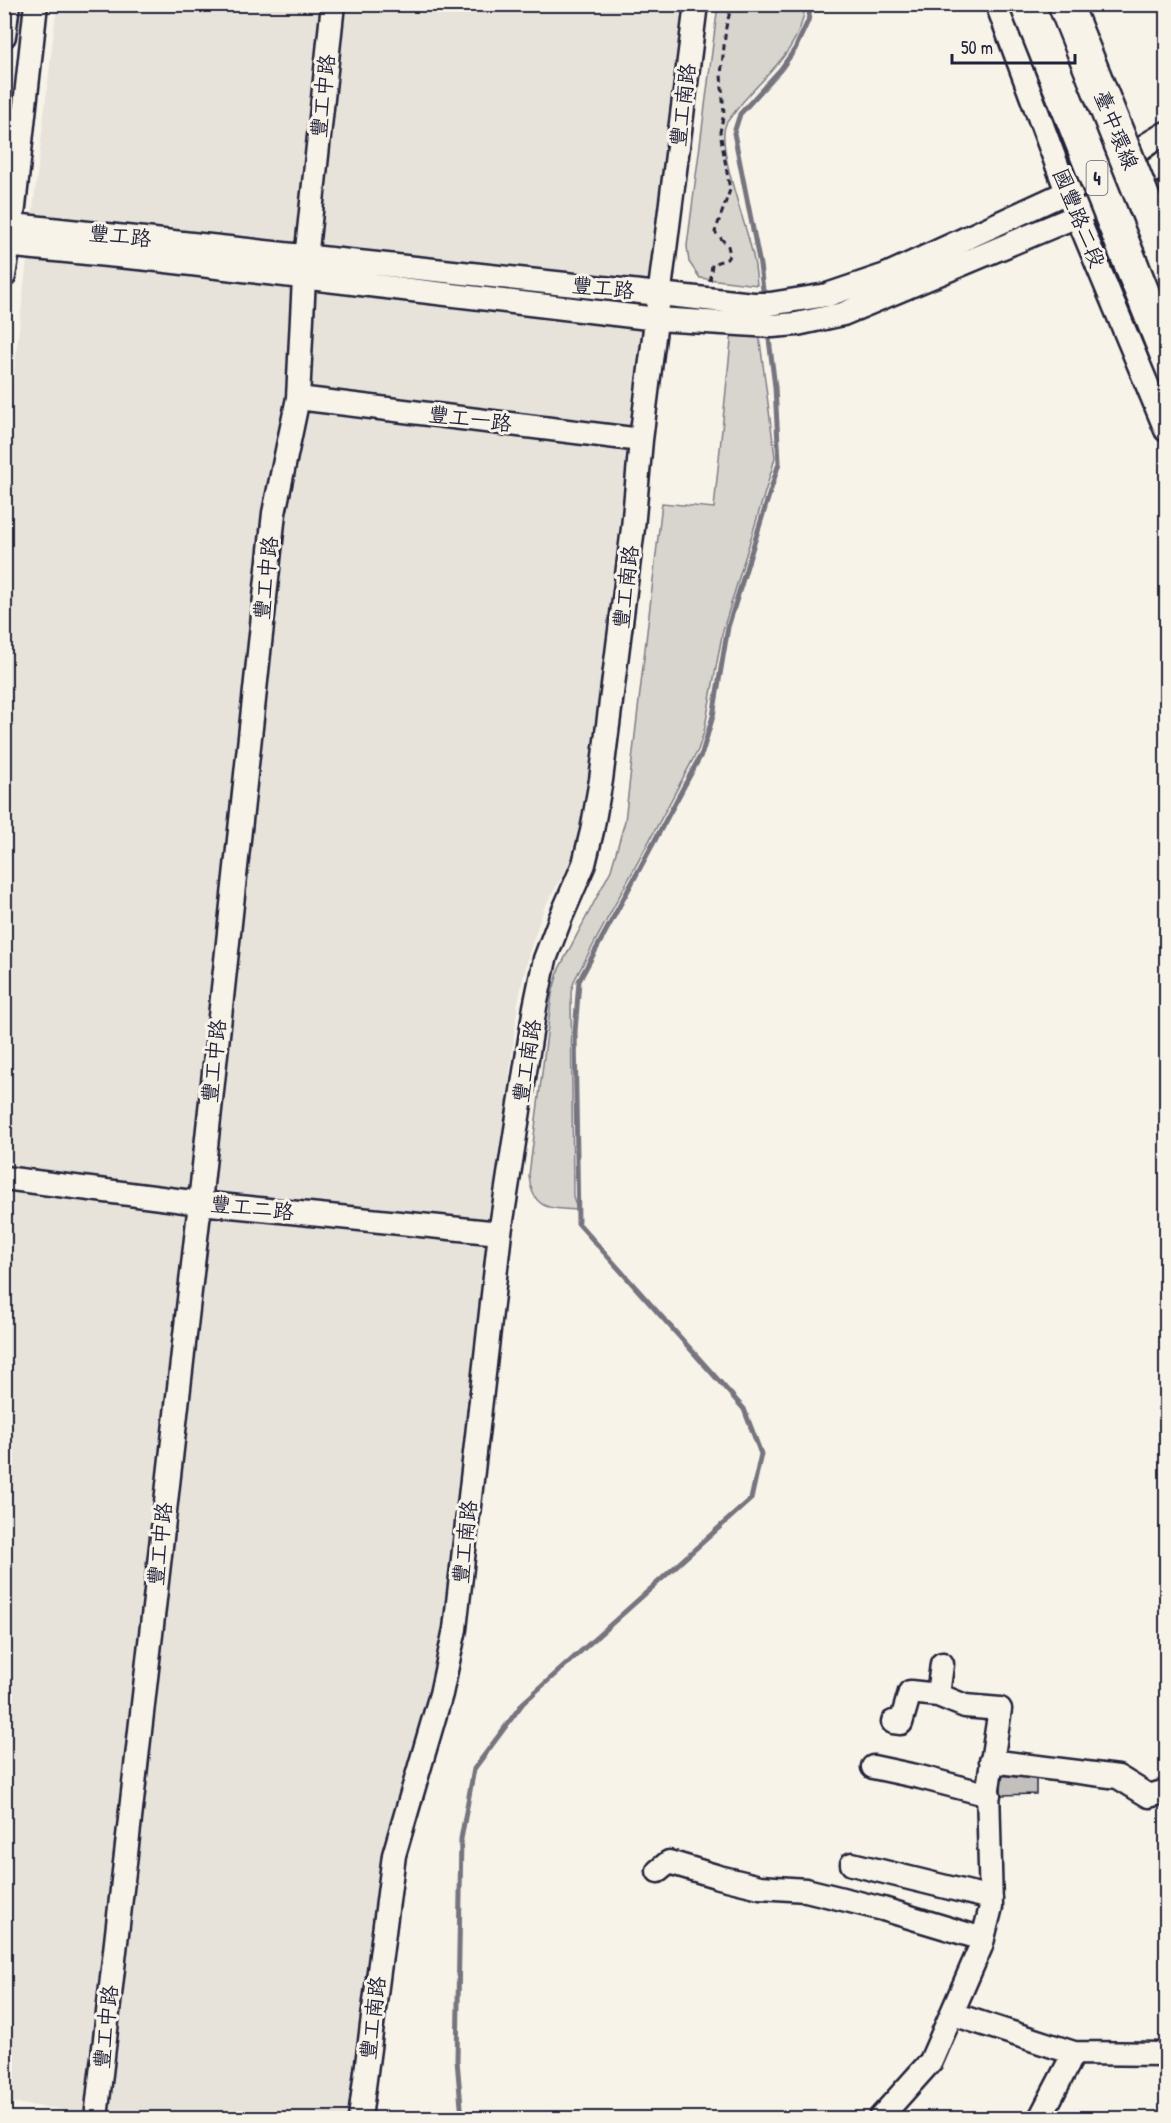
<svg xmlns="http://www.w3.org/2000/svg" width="1171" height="2123" font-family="'Patrick Hand','LXGW WenKai TC',sans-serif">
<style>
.built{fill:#e7e3db}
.green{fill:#d8d5cf;stroke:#7d7c85;stroke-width:1.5}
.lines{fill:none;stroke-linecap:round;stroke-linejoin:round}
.stream{stroke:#76747f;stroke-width:5}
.building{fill:#c2bfbd;stroke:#22223b;stroke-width:1.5}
.minor-casing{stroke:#22223b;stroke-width:27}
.path{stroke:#22223b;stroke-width:3;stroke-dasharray:6 4.5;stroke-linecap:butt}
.minor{stroke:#f7f3e8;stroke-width:22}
.highway-bridge-casing{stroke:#22223b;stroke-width:38;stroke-linecap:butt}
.highway-bridge{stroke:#f7f3e8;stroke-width:33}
.labels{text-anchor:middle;stroke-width:6;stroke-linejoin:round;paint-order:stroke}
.shield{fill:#f7f3e8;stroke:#62616f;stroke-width:1.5}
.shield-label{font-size:20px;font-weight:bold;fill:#22223b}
.street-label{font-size:21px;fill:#22223b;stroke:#f7f3e8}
</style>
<rect width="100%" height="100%" fill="#f7f3e8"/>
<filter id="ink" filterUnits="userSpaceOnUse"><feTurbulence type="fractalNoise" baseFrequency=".0167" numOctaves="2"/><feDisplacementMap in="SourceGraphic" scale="12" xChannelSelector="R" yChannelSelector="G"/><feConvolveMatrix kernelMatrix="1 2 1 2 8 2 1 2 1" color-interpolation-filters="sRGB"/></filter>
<g filter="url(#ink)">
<path class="built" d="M57,5h629l-31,266 -11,44 -55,463 -17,81 -28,49 -15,45 -11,49 -73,633 -61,220 -33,254 -5,9h-215l-126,-16 -1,-1646z"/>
<path class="green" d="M718,5h87c-3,45 -42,71 -68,104 -3,5 -9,10 -11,15 -10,21 18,95 24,120 4,13 6,27 7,41l-57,-7 -11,-16 -2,-16z
M732,331l27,3 16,123 -3,12 -49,161 -19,102 -6,18 -123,229 -4,12 2,205 4,14c-28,-2 -45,0 -48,-35l23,-181 7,-25 52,-99 14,-49 37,-318 52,5z"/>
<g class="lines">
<path class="stream" d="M764,298l-4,-33 -26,-132 6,-19 41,-45 14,-20 13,-28 3,-17
M462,2118l-5,-58 4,-221 13,-70 49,-66 228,-204 10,-45 -17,-45 -166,-186 -3,-191 4,-51 123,-228 11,-37 15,-89 51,-164 -4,-76 -7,-56"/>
</g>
<path class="building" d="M1036,1773v21l-35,1v-21z"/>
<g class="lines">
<g class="minor-casing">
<path id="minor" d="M997,4l70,188 99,238
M4,36l4,-32
M4,224l749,80h17l57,-9 59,-20 181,-83 99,-59
M4,245l145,14 508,60 115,7 25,-2 46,-10 234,-98 68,-39 21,-16
M4,276l8,-51 24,-221
M298,398l343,42
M4,1178l196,25 300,30
M938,1695l4,-31
M991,1761l127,16 31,19 17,-5
M873,1767l47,10 69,18
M852,1864l139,34
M658,1871l11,-9 50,15 41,10 46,3 77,19 100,30
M953,2014l121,39 92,1
M96,2118l104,-915 74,-690 24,-115 6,-120 29,-274
M360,2118l34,-263 47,-161 14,-65 45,-396 35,-226 10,-48 16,-42 23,-53 8,-33 9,-51 32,-252 8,-88 55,-436
M880,2118l51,-57 50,-115 10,-39 -3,-119 12,-79 -35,-3 -27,-11 -28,-3 -9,31 -8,-1
M1040,2118l34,-65"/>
</g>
<path class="path" d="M710,281l2,-17 15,-5 3,-5 -2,-8 -13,-14 15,-42 -10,-58 4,-19 -3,-38 5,-48 6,-23"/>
<use href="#minor" class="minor"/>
<g class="highway-bridge-casing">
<path id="highway-bridge" d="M1027,4l139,348
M1065,4l101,252"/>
</g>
<use href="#highway-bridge" class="highway-bridge"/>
</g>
</g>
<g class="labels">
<rect class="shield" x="1086.5" y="161" width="21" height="34" rx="4.5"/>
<g class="shield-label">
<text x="1097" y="185">4</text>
</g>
<g class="street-label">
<text transform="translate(323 96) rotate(-84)" y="7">豐工中路</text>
<text transform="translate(683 105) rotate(-83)" y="7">豐工南路</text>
<text transform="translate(1116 130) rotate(68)" y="7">臺中環線</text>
<text transform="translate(1079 218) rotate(68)" y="7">國豐路二段</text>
<text transform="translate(120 236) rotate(6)" y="7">豐工路</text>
<text transform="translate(603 288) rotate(6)" y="7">豐工路</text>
<text transform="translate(470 419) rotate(7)" y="7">豐工一路</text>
<text transform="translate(266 578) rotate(-84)" y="7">豐工中路</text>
<text transform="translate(626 587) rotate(-83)" y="7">豐工南路</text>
<text transform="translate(214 1061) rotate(-84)" y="7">豐工中路</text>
<text transform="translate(527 1061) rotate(-81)" y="7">豐工南路</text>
<text transform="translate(252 1208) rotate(6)" y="7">豐工二路</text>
<text transform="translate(465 1542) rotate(-84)" y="7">豐工南路</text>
<text transform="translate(160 1544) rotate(-84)" y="7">豐工中路</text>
<text transform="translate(373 2018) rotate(-83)" y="7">豐工南路</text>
<text transform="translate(106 2027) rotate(-84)" y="7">豐工中路</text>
</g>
</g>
<rect width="1171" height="2123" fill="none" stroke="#f7f3e8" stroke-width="24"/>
<rect x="12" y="12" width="1147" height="2099" fill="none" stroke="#22223b" stroke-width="2" filter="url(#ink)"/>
<path d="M952 54v9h123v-9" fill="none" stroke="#22223b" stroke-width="3"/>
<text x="961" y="54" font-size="18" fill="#22223b" stroke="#f7f3e8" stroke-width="4.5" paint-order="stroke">50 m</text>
</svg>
